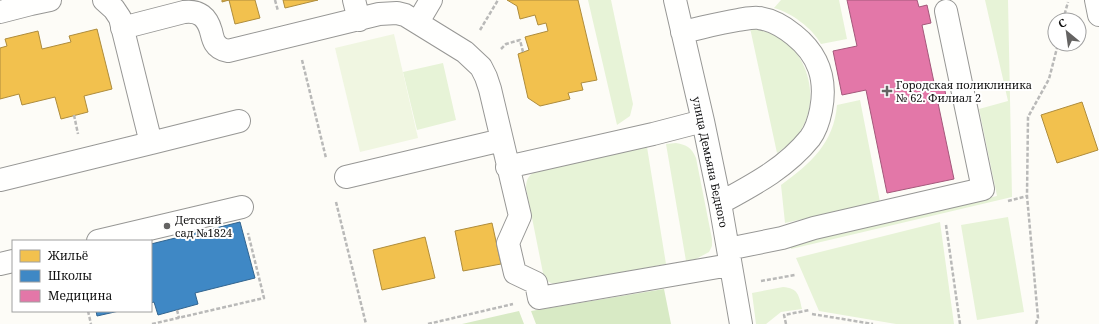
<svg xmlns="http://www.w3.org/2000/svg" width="1099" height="324" font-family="'Noto Serif',serif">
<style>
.green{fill:#e7f3d7}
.forest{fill:#d8eac5}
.pitch{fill:#f0f6e1}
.homes{fill:#f2c14e;stroke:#ae8c3c}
.schools{fill:#3f88c5;stroke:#31648f}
.health{fill:#e377a8;stroke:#a4587b}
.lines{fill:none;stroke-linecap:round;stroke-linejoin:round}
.minor-casing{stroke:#979795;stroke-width:24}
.path{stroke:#b9b9b8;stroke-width:2.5;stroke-dasharray:4 2;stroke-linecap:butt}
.minor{stroke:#fffffe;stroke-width:22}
.poi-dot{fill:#646362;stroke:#fff;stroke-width:1.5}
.labels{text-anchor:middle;stroke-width:4;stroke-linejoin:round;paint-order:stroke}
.poi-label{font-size:11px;fill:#111;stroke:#fff;text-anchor:start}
.street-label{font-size:11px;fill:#111;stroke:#fff}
</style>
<rect width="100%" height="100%" fill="#fdfcf7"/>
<path class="green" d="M588,0h23l22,104 -3,12 -13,9z
M781,0h58l8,39 -26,5c-9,-16 -29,-31 -47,-36z
M985,0h23l4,197 -221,52v-2l26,-9 180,-42 -18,-87 29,-8z
M750,28c11,2 22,5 32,11 28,20 37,61 19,91 -5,9 -15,17 -24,23z
M443,63l13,57 -39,10 -14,-58z
M860,100l20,102 -95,21 -4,-38c29,-21 53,-42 56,-80z
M676,143c11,2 15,4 20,15l16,81v7l-3,6 -13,7 -10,2 -20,-117z
M647,147l19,117 -108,20c-8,0 -13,-3 -15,-11l-17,-85c0,-10 4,-15 13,-18z
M1008,217l16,95 -47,8 -16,-95z
M940,222l14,102h-58l-77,-13 -23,-53z
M783,287c15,1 16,8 19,22l-21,3 -15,12h-10l-4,-31z"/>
<path class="forest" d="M664,289l7,35h-135l-5,-13z
M519,311l5,13h-62z"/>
<path class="pitch" d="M394,34l24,104 -58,14 -25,-104z"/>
<path class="homes" d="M222,0h33l5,18 -25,6 -6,-24 -7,2z
M283,0h35l-33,8z
M507,0h71l19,80 -16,3 2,7 -15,3 2,6 -30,7 -12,-8 -10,-44 11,-4 -4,-13 23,-6 -2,-8 -8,2 -3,-10 -15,4 -3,-13z
M97,29l15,60 -28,7 4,16 -27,7 -6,-22 -33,8 -3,-11 -19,5v-51l7,-2 -2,-7 33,-8 4,18 29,-7 -2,-6z
M1082,102l16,48 -41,13 -16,-48z
M492,223l9,41 -38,7 -8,-40z
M425,237l10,41 -53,12 -9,-40z"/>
<path class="schools" d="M240,222l15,56 -60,15 3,11 -40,11 -4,-13 -3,1v-59z
M96,311h23l-22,5z"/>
<path class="health" d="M847,0h70l2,7 8,-2 4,18 -9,2 13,62 9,-2 3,17 -9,1 16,76 -67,14 -21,-103 -24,5 -9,-44 24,-5z"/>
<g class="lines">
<g class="minor-casing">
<path id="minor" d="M30,0l1,4 19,-4
M354,0l5,20
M675,0l28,121 17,82 21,121
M1096,0l3,15
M0,12l31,-8
M418,22l13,-22
M122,28l62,-16c15,-2 23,5 27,19 1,4 2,9 4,12 3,5 8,7 13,8l151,-37 18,-1 8,2 60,37 16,15 5,10 4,12 30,127 -12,27 7,30 21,10 3,15 191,-33
M682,32c19,-4 37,-9 56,-12 7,-1 15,-3 21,-2 14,2 25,9 35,17 25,20 33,44 27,75 -2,10 -5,20 -11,28 -24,30 -57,47 -90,65
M151,143l88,-22
M507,167l146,-33 50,-13
M346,177l156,-37
M0,180l151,-37 -31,-125 -6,-9 -10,-9
M98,241l144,-34
M728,249l54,-11 32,-10 169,-39 -37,-178
M0,264l13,-3"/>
</g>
<path class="path" d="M275,0l3,11
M1063,20l5,-18
M480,30l18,-30
M501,49l5,-5 14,-4 3,12
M302,60l24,98
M74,115l4,19
M1008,201l19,-5
M336,202l30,122
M946,225l14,99
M761,281l34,-6
M177,310l2,8
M88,311l3,13
M812,314l61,10
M152,324l112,-26 -16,-65
M428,324l85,-20
M786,324l-2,-9 26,-5
M1036,324l2,-6 -11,-122 1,-79 21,-38 9,-35"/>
<use href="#minor" class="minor"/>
</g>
<g class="poi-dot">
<path d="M885 85h4v4h4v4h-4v4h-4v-4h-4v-4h4z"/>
<circle cx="167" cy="226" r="4"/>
</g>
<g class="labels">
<g class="poi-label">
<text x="896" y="89">Городская поликлиника<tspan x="896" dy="13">№ 62. Филиал 2</tspan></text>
<text x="175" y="224">Детский<tspan x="175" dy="13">сад №1824</tspan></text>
</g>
<g class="street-label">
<text transform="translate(710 162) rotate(78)" y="4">улица Демьяна Бедного</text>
</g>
</g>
<rect x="12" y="240" width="140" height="72" fill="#ffffff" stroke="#a0a0a0"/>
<rect x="20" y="250" width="20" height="12" fill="#f2c14e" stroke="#a0a0a0"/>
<text x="48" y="260" font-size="12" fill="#111111">Жильё</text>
<rect x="20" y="270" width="20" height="12" fill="#3f88c5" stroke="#a0a0a0"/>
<text x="48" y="280" font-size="12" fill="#111111">Школы</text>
<rect x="20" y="290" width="20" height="12" fill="#e377a8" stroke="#a0a0a0"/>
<text x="48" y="300" font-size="12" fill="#111111">Медицина</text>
<g transform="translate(1067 32) rotate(331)"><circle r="19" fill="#ffffff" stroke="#a0a0a0"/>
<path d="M0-3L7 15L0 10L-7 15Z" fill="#646362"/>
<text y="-6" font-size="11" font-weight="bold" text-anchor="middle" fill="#111111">С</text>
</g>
</svg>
